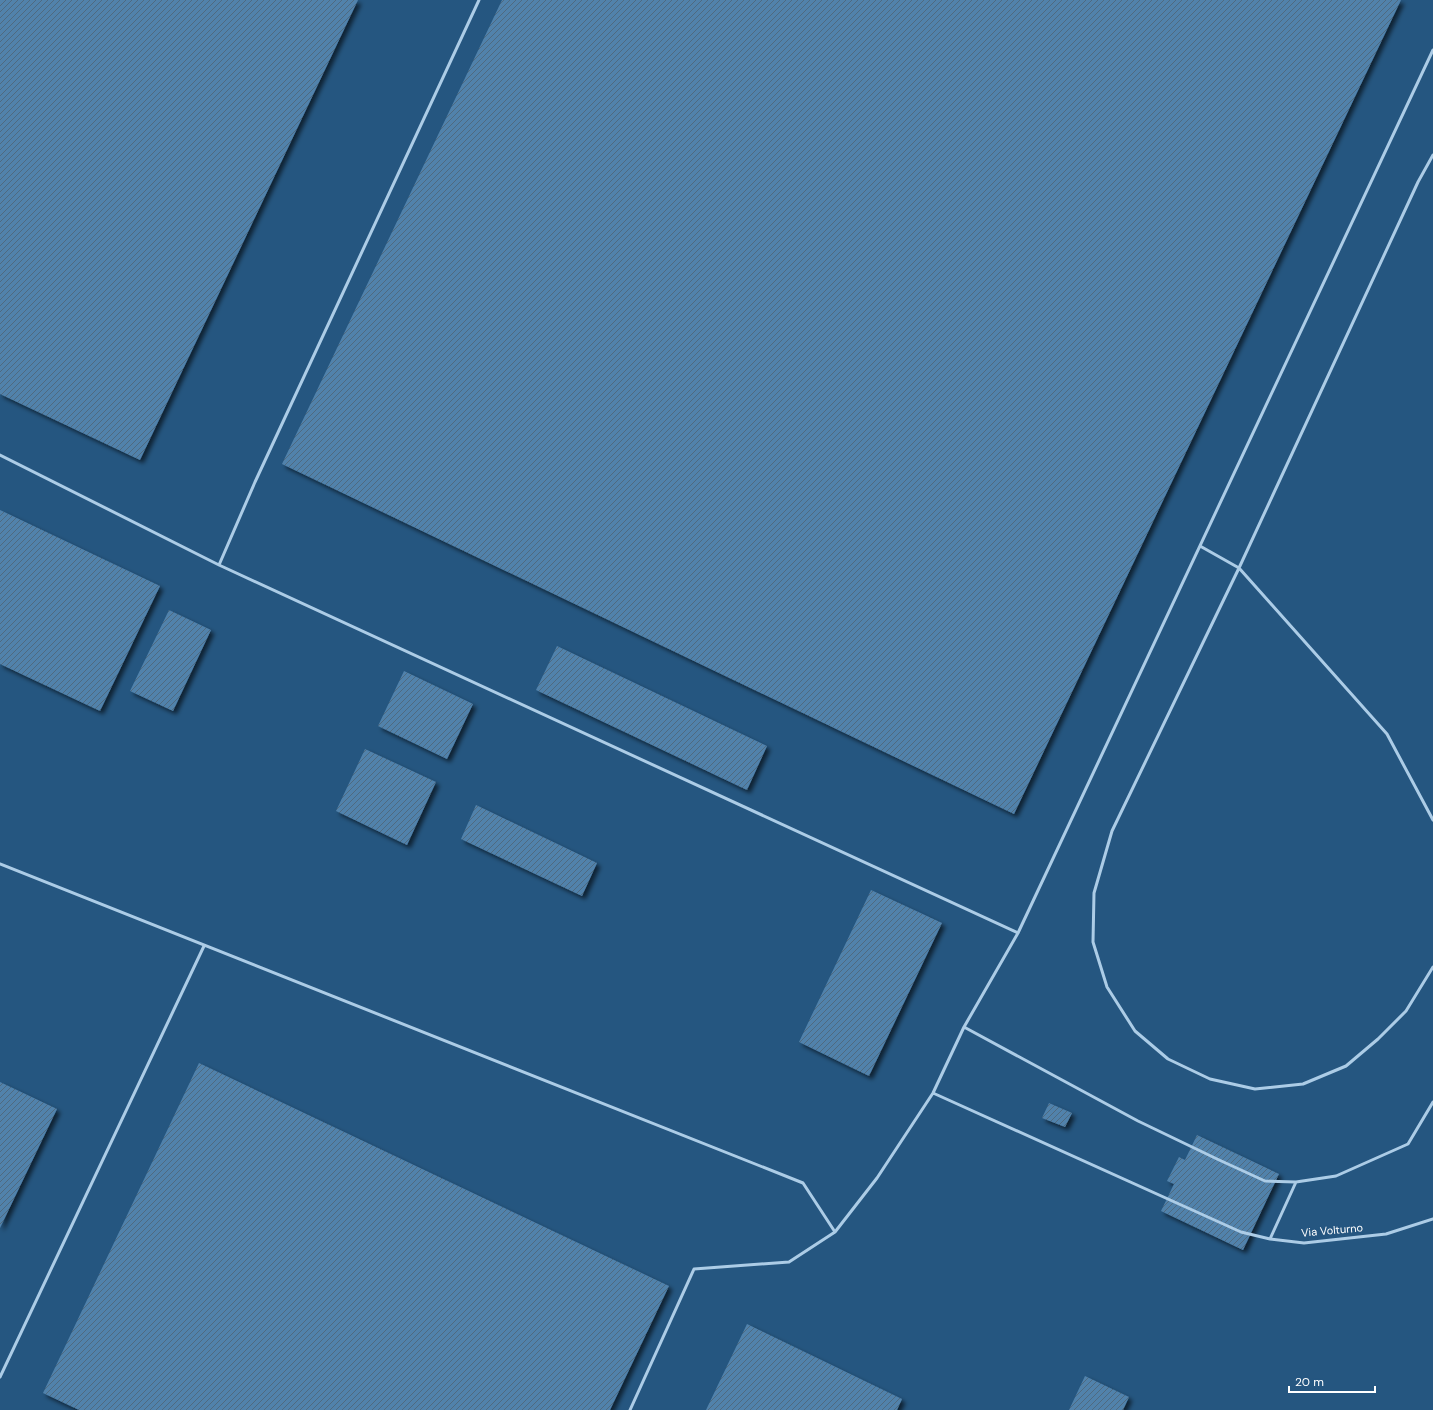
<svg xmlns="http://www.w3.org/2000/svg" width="1433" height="1410" font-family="'DM Sans',sans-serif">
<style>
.building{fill:url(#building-hatch);filter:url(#shadow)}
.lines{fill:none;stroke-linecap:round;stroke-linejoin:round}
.service{stroke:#accce6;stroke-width:3}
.labels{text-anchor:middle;stroke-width:3;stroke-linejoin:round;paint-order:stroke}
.street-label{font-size:11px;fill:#fff;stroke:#255680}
</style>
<defs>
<pattern id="building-hatch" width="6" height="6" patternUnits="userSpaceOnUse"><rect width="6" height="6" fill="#5182ab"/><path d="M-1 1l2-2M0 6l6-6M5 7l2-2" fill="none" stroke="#4f6a80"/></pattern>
<filter id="shadow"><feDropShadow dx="3.5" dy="3.5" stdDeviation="2" flood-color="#0009"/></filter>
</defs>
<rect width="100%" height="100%" fill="#255680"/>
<path class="building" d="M0,0h358l-218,460 -140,-66z
M502,0h899l-387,814 -732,-350z
M0,510l160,76 -60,125 -100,-47z
M169,610l42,20 -38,81 -43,-20z
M557,646l210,100 -20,44 -211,-100z
M404,671l69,33 -26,55 -69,-33z
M365,749l71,33 -29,63 -71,-34z
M476,805l121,58 -15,33 -121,-57z
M871,890l71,33 -73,153 -70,-34z
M199,1063l470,223 -59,124h-531l-36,-17z
M0,1082l57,27 -57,119z
M1049,1103l23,10 -7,14 -23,-9z
M1197,1135l82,39 -36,76 -82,-39 13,-27 -7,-3 12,-24 6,3z
M747,1324l155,75 -5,11h-191z
M1085,1376l44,21 -6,13h-54z"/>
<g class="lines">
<path class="service" d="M479,0l-224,482 -36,83 799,368
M1433,155l-15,27 -179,386 -127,263 -18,62 -1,49 14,45 28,44 33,28 42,20 45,10 48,-5 43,-18 32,-27 28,-28 27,-44
M0,455l219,110
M1200,546l39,22 148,166 46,86
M0,864l803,319 32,49
M964,1027l174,94 79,38 48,22 31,1
M933,1093l308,139 29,7
M1433,1102l-25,42 -72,32 -40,6 -26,57 34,4 82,-9 47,-15
M0,1377l204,-431
M630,1410l64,-141 95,-7 46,-30 42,-54 56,-85 31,-66 54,-94 415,-883"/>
</g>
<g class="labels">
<g class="street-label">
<text transform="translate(1332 1230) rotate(-5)" y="4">Via Volturno</text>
</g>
</g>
<path d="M1289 1386v6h86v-6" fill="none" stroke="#ffffff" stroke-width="2"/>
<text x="1295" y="1386" font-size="12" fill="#ffffff" stroke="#255680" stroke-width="3" paint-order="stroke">20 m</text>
</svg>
